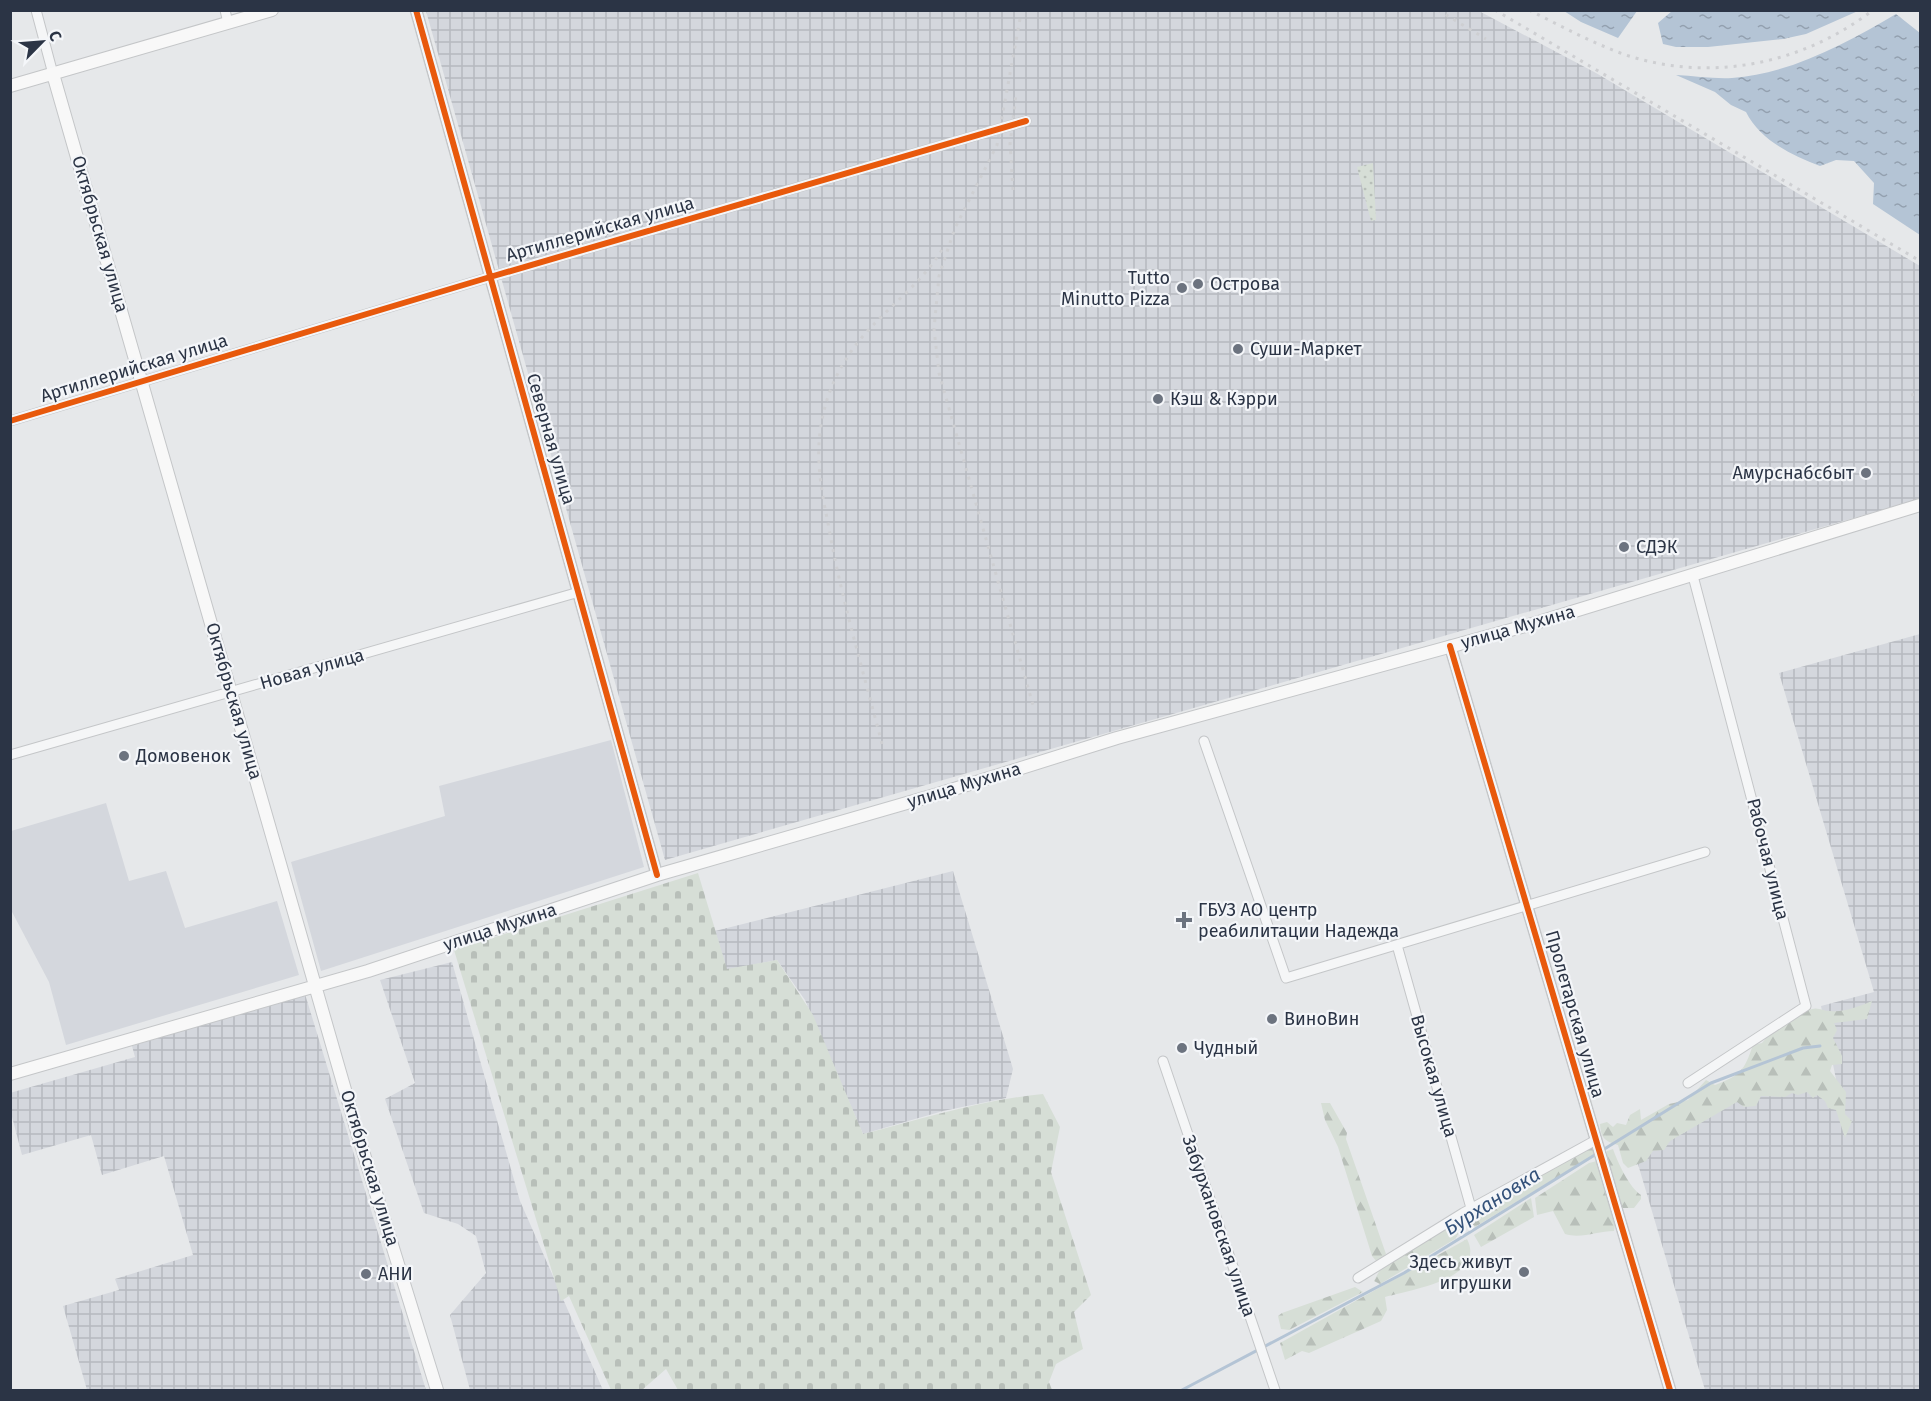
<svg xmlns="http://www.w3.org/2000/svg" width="1931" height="1401" font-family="'Fira Sans',sans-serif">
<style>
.built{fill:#d4d7dd}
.industrial{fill:url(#industrial-grid)}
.grass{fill:url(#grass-dots)}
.forest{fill:url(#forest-firs)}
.cemetery{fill:url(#cemetery-stones)}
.water{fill:url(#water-ripples)}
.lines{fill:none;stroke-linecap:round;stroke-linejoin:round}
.stream{stroke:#b4c4d5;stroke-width:3}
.minor-casing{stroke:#c4c6c8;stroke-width:11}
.tertiary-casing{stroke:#c4c6c8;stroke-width:13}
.secondary-casing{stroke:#c4c6c8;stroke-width:14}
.minor{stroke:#f5f6f7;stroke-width:9}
.tertiary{stroke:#f5f6f7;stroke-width:10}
.secondary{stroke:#f8f8f8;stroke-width:12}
.rail{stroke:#cecfd2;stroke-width:3;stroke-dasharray:3 6;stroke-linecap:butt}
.cycleway-casing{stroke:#f4f6f9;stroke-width:10}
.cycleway{stroke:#e8590c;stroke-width:6}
.poi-dot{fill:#6c737f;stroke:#f4f6f9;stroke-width:2}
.labels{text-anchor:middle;stroke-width:4.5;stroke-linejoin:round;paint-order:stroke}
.street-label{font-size:18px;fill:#2b3445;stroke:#f4f6f9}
.poi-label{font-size:18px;fill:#2b3445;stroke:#f4f6f9;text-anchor:start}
.water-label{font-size:20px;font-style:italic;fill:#34527a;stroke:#f4f6f9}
</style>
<defs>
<pattern id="industrial-grid" width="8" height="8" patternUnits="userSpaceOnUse" patternTransform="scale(1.5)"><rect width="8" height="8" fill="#d4d7dd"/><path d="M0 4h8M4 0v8" fill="none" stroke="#b6b9bf"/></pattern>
<pattern id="grass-dots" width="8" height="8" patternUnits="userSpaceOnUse" patternTransform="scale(1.5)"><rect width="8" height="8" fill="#d6ded6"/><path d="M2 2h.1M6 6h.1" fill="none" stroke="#b8bfb9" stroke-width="1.8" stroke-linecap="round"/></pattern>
<pattern id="forest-firs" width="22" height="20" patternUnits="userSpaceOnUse" patternTransform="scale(1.5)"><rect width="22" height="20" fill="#d6ded6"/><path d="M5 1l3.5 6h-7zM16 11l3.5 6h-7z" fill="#b8bfb9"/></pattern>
<pattern id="cemetery-stones" width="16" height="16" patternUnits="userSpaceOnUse" patternTransform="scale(1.5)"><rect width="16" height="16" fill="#d6ded6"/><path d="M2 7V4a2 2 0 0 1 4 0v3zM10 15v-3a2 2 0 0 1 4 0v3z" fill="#b8bfb9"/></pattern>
<pattern id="water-ripples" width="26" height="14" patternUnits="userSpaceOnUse" patternTransform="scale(1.5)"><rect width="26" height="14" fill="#b4c4d5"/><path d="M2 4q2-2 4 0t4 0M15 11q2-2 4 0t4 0" fill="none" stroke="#93a0af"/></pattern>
</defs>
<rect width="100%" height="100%" fill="#e6e8ea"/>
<path class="built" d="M611,740l33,127 -323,104 -30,-109 154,-46 -6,-30z
M106,803l23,78 37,-10 19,57 92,-27 22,74 -233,70 -17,-63 -38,-72v-79z"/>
<path class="industrial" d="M426,11h1053l117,62 324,193v233l-1255,361z
M1920,634v756h-215l-70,-236 90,-62 111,-13 -15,-73 53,-14 -95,-319z
M953,871l60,198 -7,29 -63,13 -80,23 -58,-134 -28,-40 -50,10 -12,-39z
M452,962l68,239 83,189h-133l-20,-75 36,-42 -10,-37 -18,-12 -34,-11 -39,-114 30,-16 -35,-103z
M305,994l121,396h-339l-24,-84 56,-16 -4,-11 78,-24 -29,-99 -62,19 -11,-40 -69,20 -11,-42 -1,-20 125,-36 -3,-11z"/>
<path class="grass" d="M1373,163l3,57 -5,1 -14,-54z"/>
<path class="forest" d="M1872,1001l-5,18 -33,4 3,7 -4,8 9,18v8l-10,1 -2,6 16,21 -1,22 7,7 -7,17 -9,-28 -8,-2 -3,-7 -8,-6 -4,3 -6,-6 -9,3 -6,-2 -7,4 -24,-1 -5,10 -12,1 -7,-5 -67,39 -6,9 -11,1 -7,10 -18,7 -5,-5 -5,-18c-14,-4 -17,-7 -18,-21l7,-2 6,5 4,-4 9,2 4,-10 10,-6 1,11 28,-16 19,-4 18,-20 9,5c26,-10 29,-14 38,-40l9,-2c11,-15 32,-28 50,-34 6,-2 12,2 18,2 13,2 30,-5 42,-10z
M1321,1103h9l17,30 -1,6 40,115 -9,8 -5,-6 -34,-109 -13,-27z
M1595,1145l2,8 -122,74 -5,-6 19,-20z
M1613,1149c5,14 16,38 28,46v4l-7,9h-15l-13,-50 1,-7z
M1597,1161c6,23 22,45 17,70 -16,0 -33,8 -49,3l-12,-23 -16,4 -2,-17 54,-35z
M1531,1198l3,19 -53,30 -7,-12z
M1470,1214l-15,25 -75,45 -6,-3 11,-21z
M1467,1239c20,39 -56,51 -82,58l2,13 -6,11 -72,32 -7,-2 -17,9 -5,-17z
M1355,1287l8,5 -74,38 -8,-1 -3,-13 4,-3z"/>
<path class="cemetery" d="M698,873l29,96 50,-9 36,55 50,119c60,-15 118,-34 180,-40l17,33 -9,45 40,123 -17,17 9,37 -27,15 -7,18 3,8h-374l-12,-21 -24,21h-31l-42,-94 -8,5 -107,-351z"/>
<path class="water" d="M1564,11h73l-19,27 -37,-16z
M1672,11v-1l186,1 -52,23 -23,5 -75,8h-32l-13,-3 -5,-21z
M1896,14l24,19v202l-47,-31 1,-21 -20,-22 -18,-1 -16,6c-29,-11 -60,-26 -74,-54l-15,-7 -16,-13 -39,-17c19,1 38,4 56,3 58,-4 115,-35 164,-64z"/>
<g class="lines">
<path class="stream" d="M1182,1390l222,-117 307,-190 92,-35 17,-2"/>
<g class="minor-casing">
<path id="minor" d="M36,10l17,64
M225,10l3,13
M10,421l480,-144 536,-156
M1204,741l82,237 419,-126
M10,755l569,-163
M1397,945l74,263
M1163,1061l112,329
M1688,1083l118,-77 -113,-430
M1358,1278l105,-65 133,-73"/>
</g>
<g class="tertiary-casing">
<path id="tertiary" d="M416,10l241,865
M1450,646l220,744"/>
</g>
<g class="secondary-casing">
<path id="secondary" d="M53,74l305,1061 79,255
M10,86l262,-76
M10,1074l358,-103 289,-96 281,-81 179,-56 412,-113 391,-120"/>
</g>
<use href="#minor" class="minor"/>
<use href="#tertiary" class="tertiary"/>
<use href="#secondary" class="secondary"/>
<path class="rail" d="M1438,10l48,29
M1495,10l425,251
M1529,10c32,16 63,33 97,45 85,28 177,9 247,-45
M1020,19l-23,126 -42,83 -16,48 -5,53 5,44 94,332
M1013,190l-3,-46 6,-50
M1911,395l9,-2
M882,744c-19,-74 -41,-146 -54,-221 -6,-29 -12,-61 -8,-90 3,-26 11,-50 25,-72 26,-44 72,-69 98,-113"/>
<g class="cycleway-casing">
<path id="cycleway" d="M416,10l241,865
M10,421l480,-144 536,-156
M1450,646l220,744"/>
</g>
<use href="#cycleway" class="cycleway"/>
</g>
<g class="poi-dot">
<circle cx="1198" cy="284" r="6"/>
<circle cx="1182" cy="288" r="6"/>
<circle cx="1238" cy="349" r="6"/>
<circle cx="1158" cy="399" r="6"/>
<circle cx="1866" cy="473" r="6"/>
<circle cx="1624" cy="547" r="6"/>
<circle cx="124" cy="756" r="6"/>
<path d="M1181 911h6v6h6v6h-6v6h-6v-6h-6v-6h6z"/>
<circle cx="1272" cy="1019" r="6"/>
<circle cx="1182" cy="1048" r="6"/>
<circle cx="1524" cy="1272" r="6"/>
<circle cx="366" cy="1274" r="6"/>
</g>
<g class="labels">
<g class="street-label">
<text transform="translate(600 229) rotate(-16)" y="6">Артиллерийская улица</text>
<text transform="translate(100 234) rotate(74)" y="6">Октябрьская улица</text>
<text transform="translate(134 368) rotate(-17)" y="6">Артиллерийская улица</text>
<text transform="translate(551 439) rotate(74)" y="6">Северная улица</text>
<text transform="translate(1518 627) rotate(-16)" y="6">улица Мухина</text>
<text transform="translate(312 669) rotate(-16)" y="6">Новая улица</text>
<text transform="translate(234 701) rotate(74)" y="6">Октябрьская улица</text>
<text transform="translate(964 785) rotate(-17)" y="6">улица Мухина</text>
<text transform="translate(1768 859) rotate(76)" y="6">Рабочая улица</text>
<text transform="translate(500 927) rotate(-18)" y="6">улица Мухина</text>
<text transform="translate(1575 1014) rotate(74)" y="6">Пролетарская улица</text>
<text transform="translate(1434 1076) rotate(74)" y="6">Высокая улица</text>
<text transform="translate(370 1168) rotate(73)" y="6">Октябрьская улица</text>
<text transform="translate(1219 1226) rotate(71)" y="6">Забурхановская улица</text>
</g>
<g class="poi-label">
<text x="1170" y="284" text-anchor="end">Tutto<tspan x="1170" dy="21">Minutto Pizza</tspan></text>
<text x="1210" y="290">Острова</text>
<text x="1250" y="355">Суши-Маркет</text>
<text x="1170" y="405">Кэш &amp; Кэрри</text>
<text x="1854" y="479" text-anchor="end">Амурснабсбыт</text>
<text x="1636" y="553">СДЭК</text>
<text x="136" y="762">Домовенок</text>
<text x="1198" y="916">ГБУЗ АО центр<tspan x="1198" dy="21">реабилитации Надежда</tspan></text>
<text x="1284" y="1025">ВиноВин</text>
<text x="1194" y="1054">Чудный</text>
<text x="1512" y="1268" text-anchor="end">Здесь живут<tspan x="1512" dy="21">игрушки</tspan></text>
<text x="378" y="1280">АНИ</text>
</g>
<g class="water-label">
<text transform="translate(1492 1201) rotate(-32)" y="7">Бурхановка</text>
</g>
</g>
<rect width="1931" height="1401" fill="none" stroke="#2b3445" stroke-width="24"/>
<g transform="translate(42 42) rotate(65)" stroke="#f4f6f9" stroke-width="4.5" paint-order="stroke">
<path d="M0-4.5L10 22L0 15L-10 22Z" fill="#2b3445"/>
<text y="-9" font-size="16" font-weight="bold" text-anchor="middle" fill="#2b3445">С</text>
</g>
</svg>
